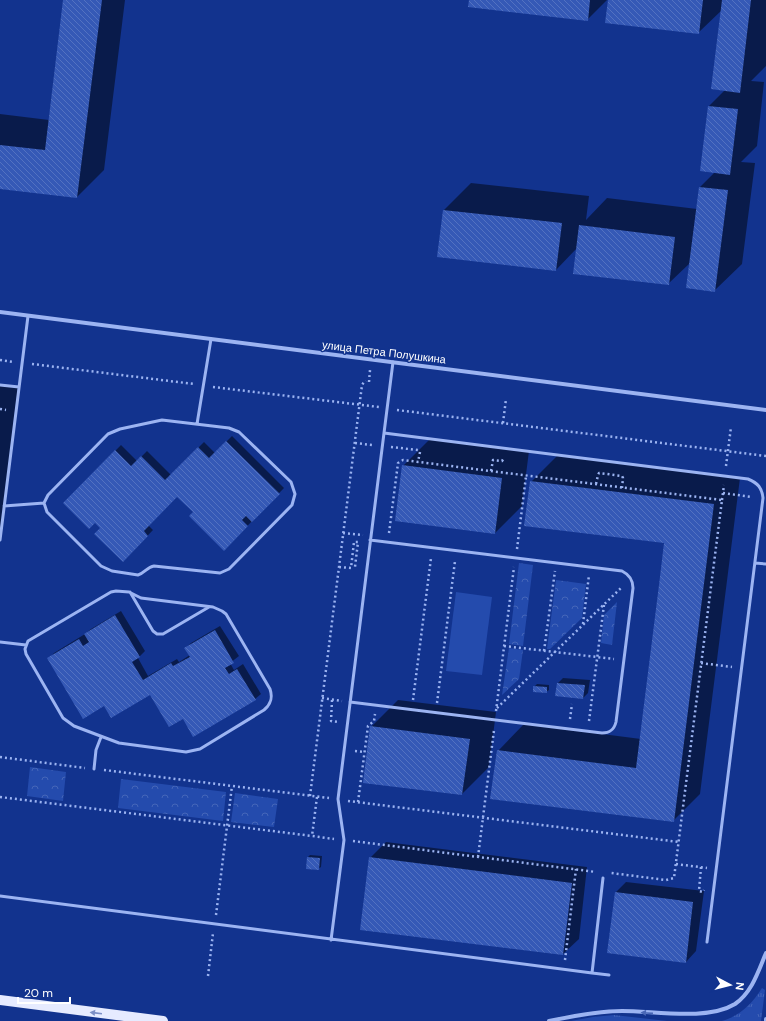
<svg xmlns="http://www.w3.org/2000/svg" width="766" height="1021" font-family="'DM Sans',sans-serif">
<style>
.grass{fill:url(#grass-tufts)}
.forest{fill:url(#forest-crowns)}
.pitch{fill:#244bad}
.shadow{fill:#0007}
.building{fill:url(#building-back-hatch)}
.lines{fill:none;stroke-linecap:round;stroke-linejoin:round}
.path{stroke:#9cb4f2;stroke-width:2.5;stroke-dasharray:2 3;stroke-linecap:butt}
.lane{stroke:#9cb4f2;stroke-width:3}
.street{stroke:#9cb4f2;stroke-width:4}
.primary{stroke:#e6ebff;stroke-width:10}
.oneway{fill:#7c8fc6}
.oneway2{fill:#4967b6}
.labels{text-anchor:middle;stroke-width:3;stroke-linejoin:round;paint-order:stroke}
.street-label{font-size:11px;fill:#fff;stroke:#12338e}
</style>
<defs>
<pattern id="grass-tufts" width="24" height="20" patternUnits="userSpaceOnUse"><rect width="24" height="20" fill="#244bad"/><path d="M3 7l-1-3M5 7V3M7 7l1-3M15 17l-1-3M17 17v-4M19 17l1-3" fill="none" stroke="#4566b9"/></pattern>
<pattern id="forest-crowns" width="20" height="18" patternUnits="userSpaceOnUse"><rect width="20" height="18" fill="#244bad"/><path d="M2 6a3 3 0 1 1 6 0M12 15a3 3 0 1 1 6 0" fill="none" stroke="#4566b9"/></pattern>
<pattern id="building-back-hatch" width="6" height="6" patternUnits="userSpaceOnUse"><rect width="6" height="6" fill="#3559b6"/><path d="M-1 5l2 2M0 0l6 6M5-1l2 2" fill="none" stroke="#5372c1"/></pattern>
</defs>
<rect width="100%" height="100%" fill="#12338e"/>
<path class="grass" d="M762,988l3,2 -4,31h-39c19,-6 29,-16 40,-33z
M614,1015l53,6h-96l22,-4z"/>
<path class="forest" d="M519,563l14,2 -10,81 -14,-2z
M556,580l30,4 -4,34 -32,31h-3z
M617,602l-5,43 -11,-2 3,-28z
M509,648l14,2 -4,29 -17,16z
M30,767l36,5 -3,29 -36,-5z
M121,779l105,13 -3,29 -105,-13z
M235,793l43,6 -4,28 -43,-5z"/>
<path class="pitch" d="M456,592l36,5 -10,78 -36,-4z"/>
<path class="shadow" d="M64,0h61l-21,170 -27,27 -77,-9v-74l49,6z
M470,0h137l-20,20z
M609,0h157v66l-15,15 13,1 -7,64 -16,16 14,1 -13,101 -28,27 -24,-28 -22,21 -91,-36 -21,22 -118,-14 6,-46 27,-27 118,13 -3,24 21,-22 90,11 3,-22 15,-15 -6,-66 16,-16 -3,-80 -24,23z
M0,385l18,2 -18,148z
M232,436l52,52 -60,62 -30,-38 -17,-17 -29,30 5,5 -30,31 -21,-33 -7,-6 -31,-19 57,-58 16,16 10,-10 24,24 33,-33 11,11z
M430,439l99,12 -7,55 -27,27 -92,-67z
M558,455l182,23 -40,316 -27,27 -175,-70 26,-27 117,15 25,-197 -135,-60z
M121,611l24,40 -7,7 10,18 29,-17 2,3 11,-7 -4,-7 5,-5 29,-17 19,30 -9,7 4,7 9,-6 18,30 -6,5 -72,19 -33,-24 -45,11 -56,-46 5,-6 31,-19 6,-5z
M563,678l27,2 -2,13 -5,5 -25,-15z
M537,684l12,1v5l-3,2 -12,-5z
M398,700l98,12 -7,55 -27,27 -91,-67z
M386,842l201,25 -8,72 -16,15 -202,-25 9,-71z
M310,855l12,1 -1,11 -3,2 -10,-12z
M626,882l78,9 -8,60 -10,11 -71,-69z"/>
<path class="building" d="M63,0h39l-25,198 -77,-9v-44l45,5z
M469,0h121l-2,21 -120,-14z
M608,0h95l-4,34 -94,-11z
M722,0h29l-11,93 -29,-4z
M708,106l30,3 -8,66 -30,-4z
M699,187l29,3 -13,102 -29,-4z
M443,210l119,13 -6,48 -119,-14z
M579,225l96,12 -6,48 -96,-11z
M226,441l54,53 -28,28 -6,-6 -4,4 6,6 -24,25 -35,-35 4,-4 -16,-15 -33,34 4,5 -25,26 -29,-28 6,-6 -5,-5 -6,6 -26,-26 52,-53 16,16 10,-10 24,24 33,-33 11,11z
M402,465l100,13 -7,56 -100,-13z
M530,481l184,23 -40,318 -184,-23 7,-49 139,18 23,-183 5,-42 -140,-17z
M115,615l25,42 -8,5 11,18 28,-17 2,3 17,-9 -6,-9 31,-18 19,33 -9,5 4,6 8,-5 19,31 -63,37 -10,-18 -14,8 -19,-32 -39,23 -7,-12 -21,13 -36,-61 32,-19 4,7 6,-4 -5,-8z
M557,683l28,2 -2,14 -28,-3z
M533,686l14,1v6l-14,-1z
M370,726l100,13 -8,56 -99,-12z
M307,857l13,1 -1,12 -13,-1z
M369,857l203,26 -9,72 -203,-25z
M615,892l78,10 -7,61 -79,-10z"/>
<g class="lines">
<path class="path" d="M0,360l13,2
M32,364l162,20
M369,382l1,-12
M213,387l166,20
M0,409l6,1
M397,410l369,46
M503,423l3,-24
M355,443l17,2
M391,447l27,3 2,2 -2,10
M726,466l5,-39
M491,471l2,-11 9,1 2,-3
M596,484l2,-9 1,-2 23,3 1,2 -1,10
M723,493l29,4
M722,500l2,-15
M343,533l20,2
M389,533l9,-70 5,-3 319,40 -48,378 -8,2 -55,-7
M517,549l9,-73
M339,567l12,1 3,-26h4l-3,25h2
M583,624l6,-49
M504,646l110,13
M544,651l11,-80
M701,663l31,4
M322,698l20,3
M332,700l-1,21 7,1v-2
M413,700l18,-142
M437,703l18,-142
M497,708l125,-121
M496,711l18,-144
M570,719l2,-15
M589,721l15,-116
M355,751l10,1
M0,757l85,11
M104,770l225,28
M310,796l52,-411 2,-3 2,-1
M0,797l312,39
M317,797l-5,39 22,3
M348,801l331,41
M358,802l10,-76 6,-5 1,-7
M353,841l243,31
M478,857l16,-127
M676,864l31,4
M701,867l-2,24 4,1 1,-2
M216,915l16,-129
M565,960l11,-91
M208,976l5,-43"/>
<path class="lane" d="M0,385l19,2
M197,424l14,-85
M384,433l9,-71
M4,506l40,-3 4,-8 60,-61 12,-5 42,-9 67,8 10,4 52,50 4,12 -3,11 -63,64 -9,4 -66,-7c-7,1 -9,7 -16,9l-26,-4 -11,-5 -54,-54 -3,-9
M0,540l28,-224
M755,563l11,1
M116,591l13,1 12,6 72,9 9,4 4,3 44,75c3,9 1,15 -6,21l-64,39 -14,3 -67,-9 -45,-17 -11,-8 -37,-64 -1,-5 3,-8 83,-49z
M130,592l23,39 4,3h6l46,-27
M0,642l26,3
M350,702l252,31c8,0 12,-3 14,-11l17,-134c0,-8 -3,-13 -11,-17l-252,-31
M94,769l2,-19 5,-13
M0,896l592,77 11,-95
M331,940l13,-100 -6,-41 46,-366 364,46c10,4 14,9 15,19l-56,444
M592,973l17,2"/>
<path class="street" d="M0,312l766,98
M549,1021c24,-5 49,-10 73,-10 33,0 85,10 113,-7 17,-12 23,-32 31,-51
M766,1021v-2"/>
<path class="primary" d="M0,1000l163,21"/>
</g>
<defs><path id="oneway-solid" d="M-6-.8H1V-3.2L6.5 0L1 3.2V.8H-6Z"/></defs>
<use class="oneway" href="#oneway-solid" transform="translate(96 1013) rotate(-173)"/>
<use class="oneway2" href="#oneway-solid" transform="translate(647 1013) rotate(-176)"/>
<g class="labels">
<g class="street-label">
<text transform="translate(384 352) rotate(7)" y="4">улица Петра Полушкина</text>
</g>
</g>
<g transform="translate(730 985) rotate(97)" stroke="#12338e" stroke-width="3" paint-order="stroke">
<path d="M0-3L7 15L0 10L-7 15Z" fill="#ffffff"/>
<text y="-6" font-size="11" font-weight="bold" text-anchor="middle" fill="#ffffff">N</text>
</g>
<path d="M18 997v6h52v-6" fill="none" stroke="#ffffff" stroke-width="2"/>
<text x="24" y="997" font-size="12" fill="#ffffff" stroke="#12338e" stroke-width="3" paint-order="stroke">20 m</text>
</svg>
